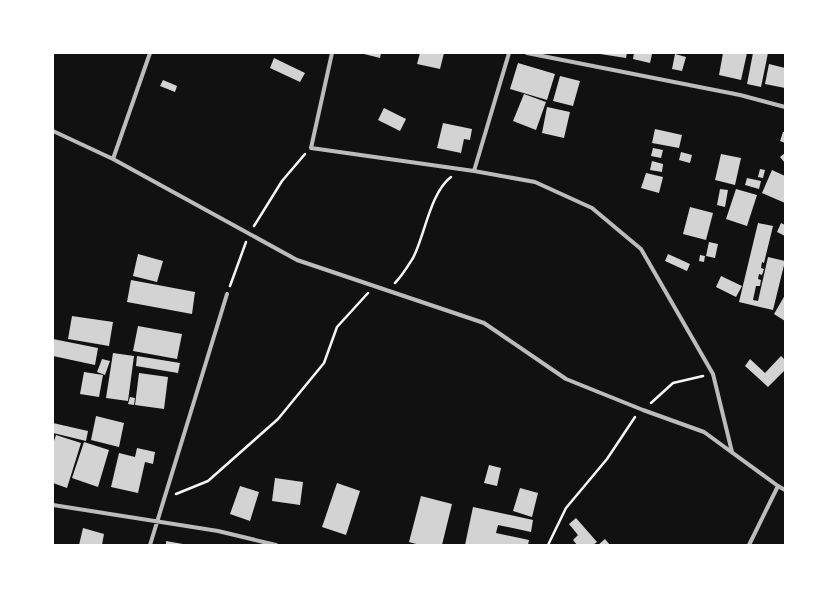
<svg xmlns="http://www.w3.org/2000/svg" width="838" height="598" font-family="'Space Grotesk',sans-serif">
<style>
.building{fill:#d3d3d3}
.lines{fill:none;stroke-linecap:round;stroke-linejoin:round}
.path{stroke:#f5f5f5;stroke-width:2.5}
.minor{stroke:#bcbcbc;stroke-width:4}
</style>
<rect width="100%" height="100%" fill="#111"/>
<path class="building" d="M360,53h21l-1,5z
M420,53h24l-4,16 -23,-5z
M600,53h27l-1,5 -26,-4z
M634,53l18,1 -2,9 -17,-4z
M723,53h24l-6,27 -22,-5z
M753,53h15l-7,34 -14,-3z
M675,54l11,3 -4,14 -10,-2z
M274,58l31,15 -5,9 -30,-14z
M518,63l37,11 -8,26 -37,-11z
M769,64l16,4 -1,7h1v13l-20,-4z
M560,76l20,5 -7,25 -20,-5z
M163,80l14,6 -2,6 -15,-6z
M524,94l22,8 -10,28 -23,-9z
M547,107l23,5 -6,26 -22,-5z
M384,108l22,11 -6,12 -22,-11z
M443,123l29,6 -2,11 -6,-1 -3,14 -24,-5z
M655,129l27,6 -3,13 -27,-5z
M783,132h2v11l-5,-2z
M653,148l10,2 -2,8 -10,-2z
M681,152l11,3 -2,8 -11,-3z
M785,153v10l-5,-6z
M721,154l20,4 -6,27 -20,-5z
M652,161l11,3 -1,8 -12,-2z
M760,169l5,1 -2,8 -5,-1z
M772,170l13,6v27l-23,-10z
M646,173l17,4 -4,16 -18,-5z
M747,178l14,3 -2,8 -14,-4z
M720,189l8,1 -3,17 -8,-2z
M736,189l21,6 -10,31 -21,-7z
M690,207l23,6 -7,27 -23,-6z
M758,223l15,3 -9,37 -2,-1 -1,6 3,1 -2,6 -3,-1 -1,5 3,1 -1,6h-4l-3,14 5,1 10,-44 17,4 -12,49 -34,-8z
M781,223l4,2v11l-8,-4z
M709,242l9,2 -3,14 -9,-2z
M138,254l25,7 -6,21 -24,-6z
M668,254l22,10 -3,7 -22,-10z
M700,255l5,1 -1,6 -5,-1z
M721,276l21,10 -6,11 -20,-10z
M131,280l64,12 -3,22 -65,-12z
M785,295v26l-11,-7z
M72,316l41,6 -4,24 -41,-7z
M138,326l44,8 -5,25 -44,-8z
M53,339l45,9 -3,17 -42,-9z
M113,353l21,3 -6,45 -22,-3z
M137,356l43,7 -2,10 -42,-7z
M781,356l4,4v10l-17,17 -23,-21 5,-7 15,14z
M102,359l8,2 -5,14 -8,-3z
M84,372l19,3 -4,22 -19,-3z
M139,373l29,4 -4,32 -29,-4z
M130,397l5,1 -1,7 -6,-1z
M96,416l28,7 -5,24 -28,-7z
M53,423l35,8 -2,10 -33,-8z
M56,435l25,8 -14,45 -14,-5v-39z
M84,442l25,8 -11,37 -26,-9z
M137,448l18,4 -2,12 -8,-2 -7,31 -27,-6 8,-34 16,4z
M489,465l12,3 -4,18 -13,-3z
M275,478l28,4 -3,23 -28,-4z
M337,483l23,8 -14,44 -24,-8z
M240,486l19,6 -9,29 -20,-7z
M520,488l18,5 -6,24 -19,-6z
M421,496l31,8 -10,41h-22l-11,-3z
M473,507l60,13 -2,12 -33,-7 -2,8 33,7 -1,5h-63z
M576,518l21,24 -4,3h-16l-4,-5 5,-5 -9,-11z
M83,528l21,6 -2,11h-23z
M605,539l5,6h-12z
M166,541l17,3v1h-17z"/>
<g class="lines">
<path class="path" d="M254,226l28,-45 23,-27
M395,283c7,-7 13,-17 18,-25 12,-23 17,-65 38,-81
M230,286l16,-44
M651,403l22,-20 30,-7
M176,494l32,-13 70,-62 46,-56 13,-36 31,-34
M548,545l18,-37 41,-49 28,-42"/>
<path class="minor" d="M332,53l-21,95 163,23 61,11 57,26 49,41 72,125 19,78
M527,53l213,42 45,12
M53,131l60,28 184,101 187,63 82,56 77,31 61,22 74,54 7,4
M113,159l37,-106
M474,171l35,-118
M53,505l165,26 58,14
M150,545l77,-251
M749,545l29,-59"/>
</g>
<rect width="838" height="598" fill="none" stroke="#ffffff" stroke-width="108"/>
</svg>
